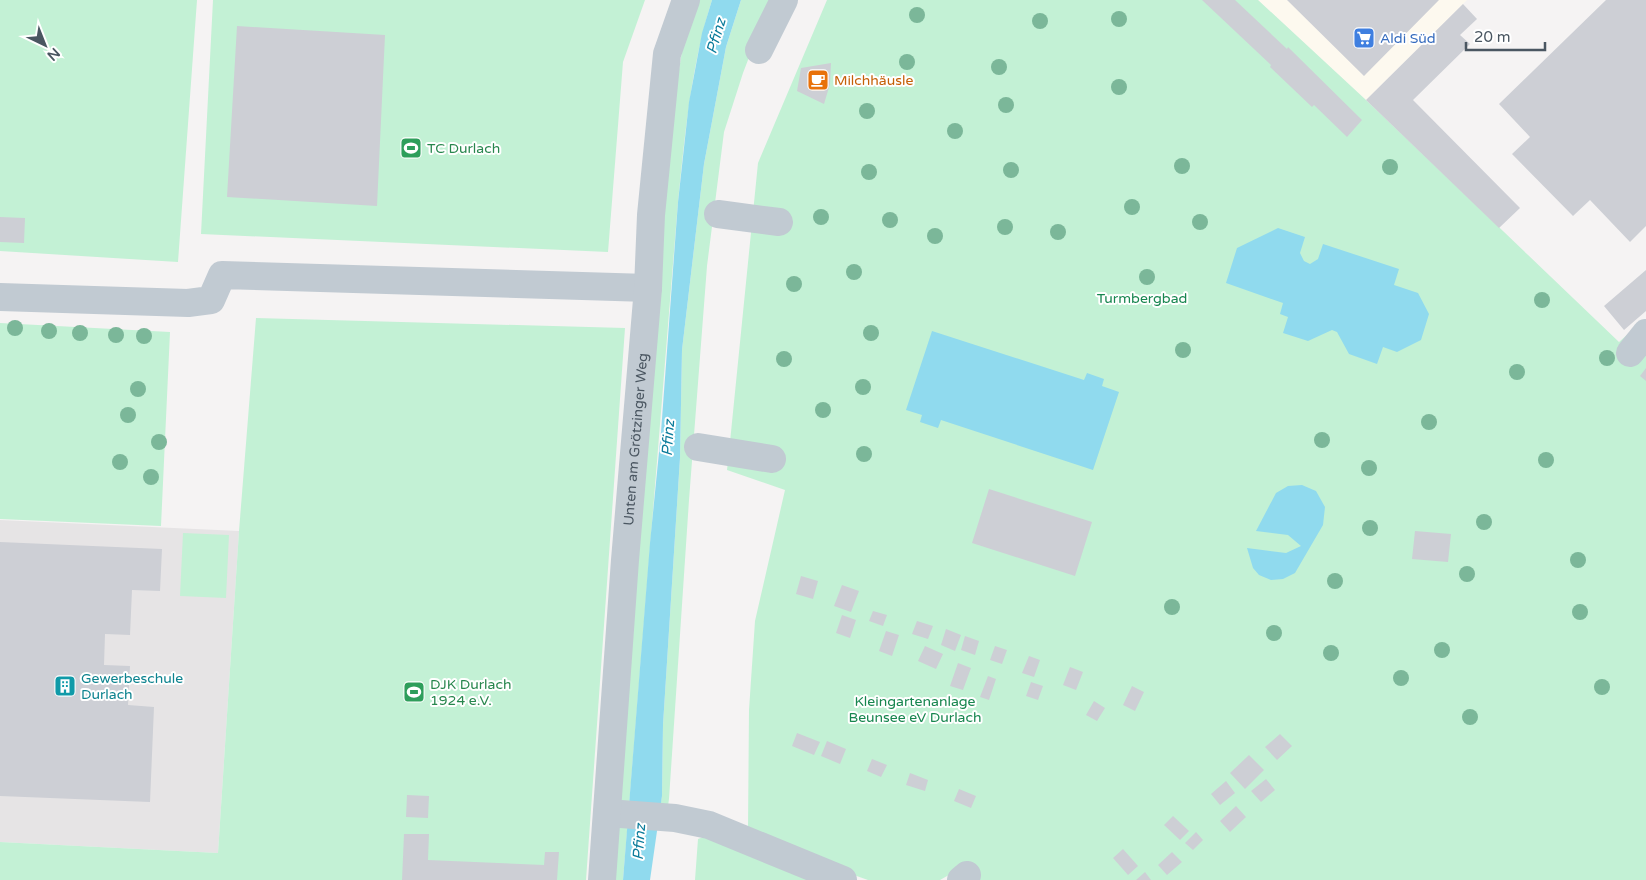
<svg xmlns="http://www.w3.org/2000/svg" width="1646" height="880" font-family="'Varela Round',sans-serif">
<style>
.commercial{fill:#fdf9ef}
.education{fill:#e6e4e5}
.green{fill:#c3f1d5}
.water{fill:#90daee}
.building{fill:#cdcfd5}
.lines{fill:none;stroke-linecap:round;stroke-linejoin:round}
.minor{stroke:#c1cad2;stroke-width:28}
.tree{fill:#7bb799}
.labels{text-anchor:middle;stroke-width:4;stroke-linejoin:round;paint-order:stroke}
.shop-label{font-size:14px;fill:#366cbe;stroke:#fff;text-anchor:start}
.food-label{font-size:14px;fill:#c56008;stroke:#fff;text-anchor:start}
.leisure-label{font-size:14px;fill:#27864d;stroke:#fff;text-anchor:start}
.park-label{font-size:14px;fill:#17864f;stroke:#fff}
.street-label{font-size:14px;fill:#4a5661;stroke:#fff}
.culture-label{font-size:14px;fill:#0d838f;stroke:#fff;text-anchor:start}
.water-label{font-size:15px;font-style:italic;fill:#0c7c9b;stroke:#fff}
</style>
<rect width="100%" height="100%" fill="#f5f3f3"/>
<path class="commercial" d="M1258,0h209l-101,100z"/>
<path class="education" d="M0,520l239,11 -21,322 -218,-11z"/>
<path class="green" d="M0,0h197l-19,262 -178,-11z
M213,0h432l-22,62 -15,190 -407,-18z
M699,0h13c-21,66 -27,134 -34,202l-49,605 -10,-3 49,-667 15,-92z
M741,0h30l-28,73 -19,59 -17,134 -18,234 -20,299 -1,7 -8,2 2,-12 1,-71 17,-267 2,-108 22,-186 22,-117z
M827,0h431l108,100 253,242 19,-17 8,8v547h-677l-6,-13 -23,13h-72l-54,-19 -66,-33 1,-118 6,-89 30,-131 -58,-20 2,-18 29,-289z
M256,318l369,10 -39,552h-586v-38l218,11 21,-322z
M0,323l170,9 -9,194 -161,-7z
M183,533l46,2 -3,63 -46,-2z
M628,820l-5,60h-9l3,-55z
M706,836l113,44h-124l3,-41z"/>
<path class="water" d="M712,0h29l-15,47 -22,117 -22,186 -2,108 -17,267 -1,71 -12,84h-27l27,-337 11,-111 17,-230 11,-100 13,-69z
M1278,228l27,9 -5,16 4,8 6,3 8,-5 5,-15 76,25 -5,16 24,8 11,21 -8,26 -24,12 -14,-5 -6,17 -28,-10 -12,-22 -5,-2 -24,11 -25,-8 5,-16 -8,-3 3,-11 -57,-20 11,-35z
M932,331l152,49 3,-7 17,6 -2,7 17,6 -26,78 -152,-50 -3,8 -18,-6 2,-7 -16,-5z
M1302,485l14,6 9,16 -2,18 -28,48 -12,6 -12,1 -12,-5 -6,-7 -6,-20 39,5 15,-7 -13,-11 -32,-4 20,-38 12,-7z"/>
<path class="building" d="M1202,0h33l52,49 1,-2 74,73 -15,17 -33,-32 -2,2 -42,-40 1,-2z
M1287,0h152l-75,76z
M1606,0h40v226l-16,16 -40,-42 -17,16 -61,-62 18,-17 -31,-33z
M1463,4l14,15 -17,16 10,9 -57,56 107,108 -21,20 -133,-128z
M237,26l148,9 -8,171 -150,-9z
M831,63l-1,21 -6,20 -27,-13 4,-23z
M0,217l25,1 -1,25 -24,-1z
M1646,270v41l-22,19 -20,-24z
M1646,368v13l-6,-5z
M989,489l103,33 -17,54 -103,-33z
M1415,531l36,3 -3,28 -36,-3z
M0,542l162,7 -2,42 -28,-1 -2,45 -25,-1 -1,31 26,1 -2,39 26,2 -4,95 -150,-6z
M801,576l17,5 -5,18 -17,-5z
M842,585l17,6 -8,21 -17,-6z
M873,611l14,4 -4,11 -14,-5z
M842,615l14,5 -6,18 -14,-5z
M917,621l16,5 -5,13 -16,-5z
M946,629l15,6 -6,16 -14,-6z
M886,631l13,4 -7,21 -13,-5z
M965,636l14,5 -4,14 -14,-5z
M925,646l18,8 -7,15 -18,-8z
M995,646l12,4 -5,14 -12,-4z
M1029,656l11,4 -6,17 -12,-4z
M958,663l13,5 -8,22 -13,-4z
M1070,667l13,5 -7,18 -13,-5z
M988,676l8,3 -7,21 -9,-3z
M1031,682l12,4 -5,14 -12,-4z
M1132,686l12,6 -9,19 -12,-6z
M1094,701l11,7 -8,13 -11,-6z
M797,733l23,9 -6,13 -22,-9z
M1280,734l12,12 -15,14 -12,-13z
M827,741l19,8 -6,15 -19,-8z
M1249,755l15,15 -19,19 -15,-16z
M872,759l15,6 -6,12 -14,-6z
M910,773l18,7 -3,11 -19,-6z
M1266,779l9,11 -14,12 -10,-11z
M1226,781l9,12 -15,12 -9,-11z
M959,789l17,7 -5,12 -17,-7z
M407,795l22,1 -1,22 -22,-1z
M1236,806l10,11 -16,15 -10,-11z
M1173,816l16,15 -9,9 -16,-15z
M1196,832l7,8 -10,10 -8,-7z
M404,834h25l-1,26 116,5 1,-13h14l-2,28h-155z
M1123,849l15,17 -10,9 -15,-17z
M1172,852l10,10 -15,13 -9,-10z
M1145,872l6,8h-15z"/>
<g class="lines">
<g class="minor">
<path d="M759,50l25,-50"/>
<path d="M718,214l61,8"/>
<path d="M0,297l188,6 23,-3 11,-25 426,13"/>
<path d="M1630,353l16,-20"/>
<path d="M698,447l74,12"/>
<path d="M607,813l68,5 34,7 134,55"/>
<path id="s1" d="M602,880l23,-320 23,-272 3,-73 16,-161 19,-54"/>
<path d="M961,880l6,-5"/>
</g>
</g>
<g class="tree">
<circle cx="917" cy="15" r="8"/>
<circle cx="1119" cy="19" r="8"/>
<circle cx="1040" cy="21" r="8"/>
<circle cx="907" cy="62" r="8"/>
<circle cx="999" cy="67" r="8"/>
<circle cx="1119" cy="87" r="8"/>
<circle cx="1006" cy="105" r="8"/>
<circle cx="867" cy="111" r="8"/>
<circle cx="955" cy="131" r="8"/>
<circle cx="1182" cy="166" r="8"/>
<circle cx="1390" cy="167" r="8"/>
<circle cx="1011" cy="170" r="8"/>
<circle cx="869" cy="172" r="8"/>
<circle cx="1132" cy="207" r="8"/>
<circle cx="821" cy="217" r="8"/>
<circle cx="890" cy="220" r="8"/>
<circle cx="1200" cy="222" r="8"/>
<circle cx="1005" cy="227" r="8"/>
<circle cx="1058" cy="232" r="8"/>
<circle cx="935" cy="236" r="8"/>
<circle cx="854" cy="272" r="8"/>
<circle cx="1147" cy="277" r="8"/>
<circle cx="794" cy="284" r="8"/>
<circle cx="1542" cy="300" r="8"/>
<circle cx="15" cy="328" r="8"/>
<circle cx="49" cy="331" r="8"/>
<circle cx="80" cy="333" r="8"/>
<circle cx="871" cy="333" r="8"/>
<circle cx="116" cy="335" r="8"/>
<circle cx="144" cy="336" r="8"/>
<circle cx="1183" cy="350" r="8"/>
<circle cx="1607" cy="358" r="8"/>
<circle cx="784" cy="359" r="8"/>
<circle cx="1517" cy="372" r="8"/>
<circle cx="863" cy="387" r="8"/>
<circle cx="138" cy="389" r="8"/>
<circle cx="823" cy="410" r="8"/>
<circle cx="128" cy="415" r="8"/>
<circle cx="1429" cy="422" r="8"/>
<circle cx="1322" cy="440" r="8"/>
<circle cx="159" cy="442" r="8"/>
<circle cx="864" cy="454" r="8"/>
<circle cx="1546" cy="460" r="8"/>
<circle cx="120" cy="462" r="8"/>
<circle cx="1369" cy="468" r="8"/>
<circle cx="151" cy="477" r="8"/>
<circle cx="1484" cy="522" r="8"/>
<circle cx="1370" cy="528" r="8"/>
<circle cx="1578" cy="560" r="8"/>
<circle cx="1467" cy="574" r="8"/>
<circle cx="1335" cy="581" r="8"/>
<circle cx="1172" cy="607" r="8"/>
<circle cx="1580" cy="612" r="8"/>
<circle cx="1274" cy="633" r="8"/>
<circle cx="1442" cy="650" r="8"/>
<circle cx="1331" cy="653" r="8"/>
<circle cx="1401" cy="678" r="8"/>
<circle cx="1602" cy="687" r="8"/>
<circle cx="1470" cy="717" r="8"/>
</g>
<defs>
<g id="supermarket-square" transform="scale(1.125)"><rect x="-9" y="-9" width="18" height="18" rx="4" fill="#3f7fe0" stroke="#fff"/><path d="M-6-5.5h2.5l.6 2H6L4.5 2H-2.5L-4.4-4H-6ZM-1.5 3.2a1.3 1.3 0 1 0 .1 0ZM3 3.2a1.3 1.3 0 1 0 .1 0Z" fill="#fff"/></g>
<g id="cafe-square" transform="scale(1.125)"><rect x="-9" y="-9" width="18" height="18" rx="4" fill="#e8710a" stroke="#fff"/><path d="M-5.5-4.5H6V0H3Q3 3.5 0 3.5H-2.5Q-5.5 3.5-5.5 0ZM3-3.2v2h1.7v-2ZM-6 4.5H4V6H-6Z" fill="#fff"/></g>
<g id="stadium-square" transform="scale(1.125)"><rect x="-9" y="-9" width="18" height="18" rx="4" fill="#2e9e5b" stroke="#fff"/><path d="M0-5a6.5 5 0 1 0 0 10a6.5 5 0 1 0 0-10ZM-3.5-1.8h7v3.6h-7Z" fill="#fff"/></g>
<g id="building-square" transform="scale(1.125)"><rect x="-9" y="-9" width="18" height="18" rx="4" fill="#0f9aa8" stroke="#fff"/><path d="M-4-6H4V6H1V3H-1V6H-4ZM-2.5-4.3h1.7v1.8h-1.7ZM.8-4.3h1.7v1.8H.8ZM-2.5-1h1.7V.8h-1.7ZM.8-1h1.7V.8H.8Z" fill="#fff"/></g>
</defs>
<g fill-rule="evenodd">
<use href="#supermarket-square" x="1364" y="38"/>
<use href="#cafe-square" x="818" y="80"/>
<use href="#stadium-square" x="411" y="148"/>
<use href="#building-square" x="65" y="686"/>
<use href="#stadium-square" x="414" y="692"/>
</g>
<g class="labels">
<g class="shop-label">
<text x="1380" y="43">Aldi Süd</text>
</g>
<g class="food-label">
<text x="834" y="85">Milchhäusle</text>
</g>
<g class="leisure-label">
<text x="427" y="153">TC Durlach</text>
<text x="430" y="689">DJK Durlach<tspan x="430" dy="16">1924 e.V.</tspan></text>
</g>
<g class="park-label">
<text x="1142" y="303">Turmbergbad</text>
<text x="915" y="706">Kleingartenanlage<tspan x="915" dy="16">Beunsee eV Durlach</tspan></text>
</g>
<g class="street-label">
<text dy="5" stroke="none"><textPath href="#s1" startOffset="442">Unten am Grötzinger Weg</textPath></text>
</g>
<g class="culture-label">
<text x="81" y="683">Gewerbeschule<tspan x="81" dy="16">Durlach</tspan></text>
</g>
<g class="water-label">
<text transform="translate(716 36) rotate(-74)" y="5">Pfinz</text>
<text transform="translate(668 438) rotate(-86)" y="5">Pfinz</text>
<text transform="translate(639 842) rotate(-86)" y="5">Pfinz</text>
</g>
</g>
<g transform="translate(45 45) rotate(137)" stroke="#ffffff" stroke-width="4" paint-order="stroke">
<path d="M0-4L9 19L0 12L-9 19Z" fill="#4a5661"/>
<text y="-8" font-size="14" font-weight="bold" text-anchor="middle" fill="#4a5661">N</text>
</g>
<path d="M1466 42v8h79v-8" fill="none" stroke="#4a5661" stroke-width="2.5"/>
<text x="1474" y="42" font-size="15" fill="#4a5661" stroke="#ffffff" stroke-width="4" paint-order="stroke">20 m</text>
</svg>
